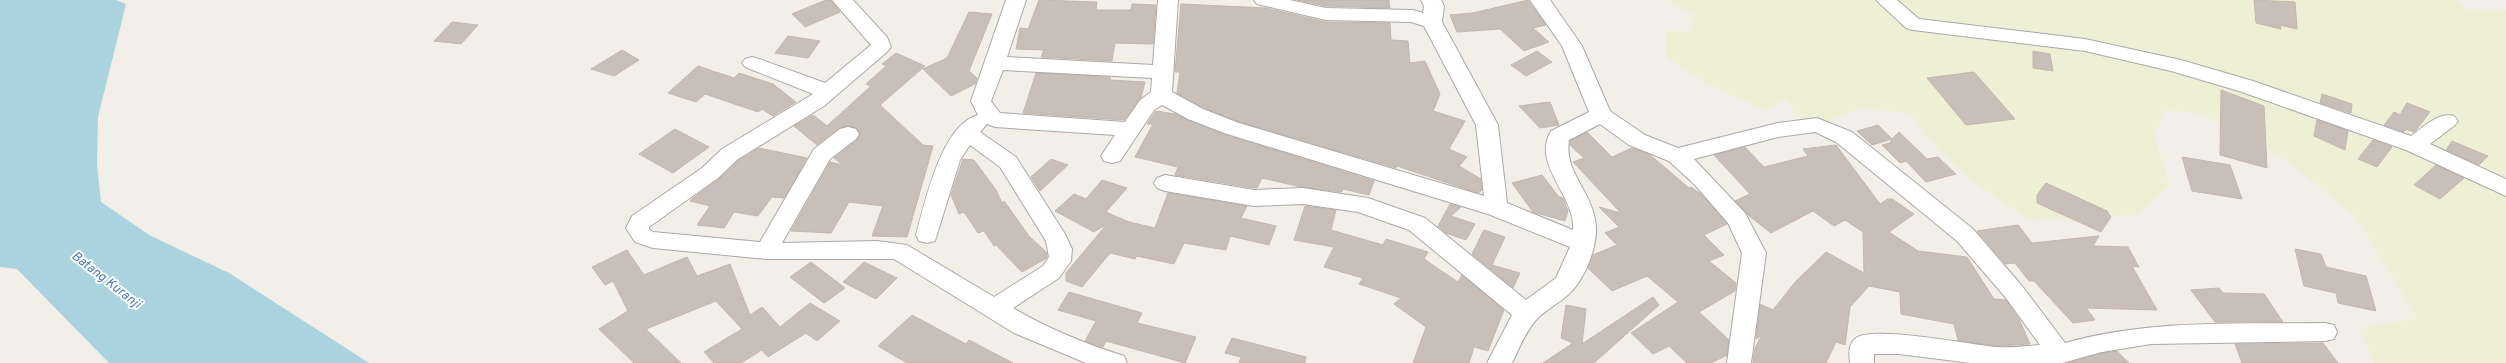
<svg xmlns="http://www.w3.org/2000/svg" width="2506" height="363" font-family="Overpass,sans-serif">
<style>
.farmland{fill:#eef0d5}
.water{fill:#aad3df}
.building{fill:#c7bfb8;stroke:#c4b6ab}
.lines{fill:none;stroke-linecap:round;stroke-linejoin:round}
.minor-casing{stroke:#a9a9a9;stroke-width:2}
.minor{fill:#fff;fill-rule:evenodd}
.labels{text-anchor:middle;stroke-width:4;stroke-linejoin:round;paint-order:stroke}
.water-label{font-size:13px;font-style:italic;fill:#4a7aab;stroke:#fff}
</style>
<rect width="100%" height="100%" fill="#f2efe9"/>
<path class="farmland" d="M1670,0h787l11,11 38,-1v353h-132l-15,-35 58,-10 -62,-102 -71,-57 -82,-45 -36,-4 -12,25 16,50 -32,30 -110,5 -61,-43 -41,-40 -15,-23 -51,-6 -41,17 -17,-4 -16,-22 -20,11 -57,-25 -43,-28 -1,-26h24l7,-16 -26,-11z"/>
<path class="water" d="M0,0h116l10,4 -28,113 -1,47 4,38 50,34 78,37 140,90h-260l-92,-94 -17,-2z"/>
<path class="building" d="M826,0h5l9,12 -35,15 -13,-13z
M1039,0l58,2 -1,8h35l1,-6 24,1 -3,39 -38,-1 -3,18 -71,-4 3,-7 -28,-1 4,-21 8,1z
M1297,0h92l1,8 -64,-2z
M1528,0l18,25 -13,3 16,14 -25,9 -24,-22 -43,3 -7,-17 23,-2z
M2254,0l41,2 2,27 -17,-4 1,4 -25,-6z
M1181,4l85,4 60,14 64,1 1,17 17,1 2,22 15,-2 15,33 -7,17 32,10 -16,28 18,8 -8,9 22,13 1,11 -4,3 -81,-27 -1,2 -157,-46 -35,-14 -27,-15 3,-21h-5z
M969,12l23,2 -23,57 8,7 -2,6 -24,12 -28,-27 24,-11z
M452,22l26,3 -17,19 -27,-3z
M788,36l32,5 -12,17 -33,-5z
M622,50l17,10 -25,16 -23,-7z
M1537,51l15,11 -26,14 -15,-11z
M2033,51l17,3 3,17 -20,-3z
M896,53l29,13 -45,39 43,40 10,1 -26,91 -35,-1 11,-30 -34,-4 -18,31 -40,-2 39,-69 13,3 -9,-7 23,-18 3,-5 -4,-7 -8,-2 -9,2 -22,17 -23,-19 19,-11 14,11 44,-40 -5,-2 20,-18 -4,-2z
M698,66l36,12 5,-5 34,11 23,18 -23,14 -11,-7 -4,3 -53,-18 -9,8 -28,-9z
M1974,72l41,47 -49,6 -39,-47z
M1036,73l74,4v3l35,2 -4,16 -17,22 -101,-7z
M2221,90l43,16 3,62 -47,-13z
M2322,94l30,10 -1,9 -31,-10z
M1550,102l9,23 -19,3 -21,-22z
M2407,103l23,9 -14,18 -2,2 -8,-3 -2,3 -20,-7 10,-13 6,3z
M1156,111l19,3 48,20 151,47 -5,14 -26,-6 -1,3 -41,-5 -39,-9 -5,10h-3l-79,-13 3,-8 -43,-10 18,-33h-6z
M2317,120l31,11 -3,19 -31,-14z
M1878,125l14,14 7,-7 28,27 11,-2 18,17 -30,8 -20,-21 -6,2 -18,-18 8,-2 2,-4 -20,6 -15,-14z
M675,129l34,18 -36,26 -34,-19z
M1587,132l25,25 20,-9 17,6 40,34 2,-1 10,7 26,30 -23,11 20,20 -15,6 27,22 -1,8 -36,21 30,28 -2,15 -16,8h-24l-18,-17 -16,8 -22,-21 47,-31 -31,-26 -35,15 -24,-23 5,-13 24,-10 -12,-12 14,-6 -20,-20 22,6 -48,-51 11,-4 -14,-13v-4z
M2373,140l19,7 -15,20 -19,-8z
M2452,141l36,15 -9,9 -33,-15z
M1836,145l44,59 8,-5h4l22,15 -25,18 29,19 49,6 27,42 12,1 13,19 11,25 -33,2 -39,-6 -4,-16 -53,-10 -1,-22 -31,-6 -19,21 -5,38 -9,-3 -10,21h-73l2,-15 7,-13 -6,4 4,-35 13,6 23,-29 30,-29 38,21 -1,-41 -18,-12 -11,6 -21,-15 -42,22 -23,-18 -13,-14 15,-7 -36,-39 31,-8 19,20 44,-11 -5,-7z
M759,148l48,10 -23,40 -12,-1 -14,19 -24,-4 -10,16 -27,-3 13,-19 -20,-5 3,-3 26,-19 20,-19z
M2182,157l48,8 12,34 -50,-8z
M963,159l11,1 22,30 6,13 2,-2 25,35 18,17v5l-25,14 -26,-27 -2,1 -10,-15 -6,2 -14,-21 -5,2 -8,-19z
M1051,159l17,6 -28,26 -9,-14z
M2436,165l28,13 -24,21 -26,-14z
M1542,175l17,22 4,1 5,13 -3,10 -32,-9 -21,-29z
M1102,180l25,8 -21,24 23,10 26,6 13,-35 79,13 -6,12 35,8 -7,19 -39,-9 -4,14 -42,-7 -10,21 -37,-8 -2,3 -25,-6 -28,34 -16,-6v-8l41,-49 -13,8 -39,-21 19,-17 12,5z
M2046,183l61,28 4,6 -10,15 -64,-29v-8z
M1450,204l11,3 -10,9 24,8 -9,16 -20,-7 -8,-7z
M1305,206l31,4 -5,20 52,15 3,-6 42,13 -4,7 34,23 4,-7 42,35 -16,41 -14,-4 -5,16h-56l13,-36 -32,-23 7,-6 -42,-14 4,-6 -39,-11 10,-20 -40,-7z
M2018,225l14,18 67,-7 -6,10 35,1 11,20 -7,-1 25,44 -71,-2 9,12 -22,3 -39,-42h-5l-14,-18 -10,1 -28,-33z
M1484,230l21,7 -13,28 28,8 -7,15 -41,-34z
M2295,249l26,5 5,13 40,9 10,35 -38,-8 -2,-10 -32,-7z
M627,250l17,25 43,-18 10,19 33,-12 20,51 12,-8 18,20 30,-24 30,18 -23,20 -11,-8 -38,24 -6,-7 -21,13h-27l-10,-11 38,-23 -26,-28 -70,28 35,34h-47l-35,-34 29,-18 -15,-30 -8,4 -13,-18z
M811,262l34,26 -21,15 -34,-26z
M864,262l33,16 -21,21 -33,-17z
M2219,288l4,5 41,1 19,28h-68l-24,-32z
M1069,292l73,21 -5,10 59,14 -11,26 -79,-22 -3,6 -18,-6 11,-20 -38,-11z
M1653,297l6,8 -65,58h-51l30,-20 -12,-5 5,-33 20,4 -4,35z
M912,315l54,29 3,-4 44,23h-106l-29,-17z
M1232,338l74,19 -1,6h-66l2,-6 -16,-4z
M2323,343l15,20h-96l-7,-19z
M2117,351l12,12h-61l34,-10z"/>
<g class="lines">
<g class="minor-casing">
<path id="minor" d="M832,0h21l34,37 4,10 -3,4 -64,55 -86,53 -20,19 -69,49v2l4,3 107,10 54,-93 26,-20 8,-2 8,2 3,5 -3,5 -26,20 -48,84 95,-2 30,4 87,52 49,-31 6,-9 -3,-16 -46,-74 -30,-22 -10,15 -25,81 -8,2 -8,-2 -3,-6c9,-32 25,-110 62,-120l-7,-14 35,-101h20l-19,57 146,8 5,-65h20l-6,92 31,17 36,14 245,73 -8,-71 -52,-99 -13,-4 -85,-2 -69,-16 -3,-4h36l36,8 87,2 10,3 1,-7 -3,-6h20l3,6 -2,16 56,103 9,78 66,27c3,-34 -42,-65 -22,-99l38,-19 -27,-66 -32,-46h20l32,46 28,65 35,24 33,13 100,-25 39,-5 35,14 121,97 49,57 43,57c85,-24 173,-19 260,-20l9,2 3,7 -3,7 -9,2 -174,3 -49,8 -40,11h-91l-72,-9h-25v9h-24c-1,-9 -2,-19 6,-25 16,-13 117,7 141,9 14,1 29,-1 43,-2l-34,-47 -49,-57 -121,-99 -21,-10 -37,5 -84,22 51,54 21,40 -15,110h-24l15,-110 -14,-30 -33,-38 -26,-24 -40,-16 -29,-21 -31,16c-5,31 21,50 26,79 5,23 -9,59 -26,75 -11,10 -24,16 -34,27 -10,12 -16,28 -23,42h-25l25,-48 -103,-85 -51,-18 -55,-8 -49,2 -89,-15 -8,-3 -3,-5 3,-5 8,-3 89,15 49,-2 65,10 57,20 101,82 30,-22 14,-31 -82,-33 -264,-81 -36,-14 -26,-14 -8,5 -34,51 -8,2 -8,-2 -3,-5 14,-21 -120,-8 -8,-3 -7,8 36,25 49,77 7,15 -1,12 -12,17 -46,30c35,21 73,36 111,48l3,7h-41l-72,-30 -120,-74h-128l-113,-11 -18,-6 -9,-14 6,-12 70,-48 20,-19 91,-55 -68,-27 -3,-4 3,-4 7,-2 7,2 66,24 46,-38zM1003,70l149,8 -1,14 -11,8 -15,22 -125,-9 -9,-12z
M1876,0h21l22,19 166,20 96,21 72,21 158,55c13,-9 27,-24 43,-20l4,5 -4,5 -24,18 76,35v17l-100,-46 -167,-59 -68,-20 -86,-20 -172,-21 -7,-2z"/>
</g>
<use href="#minor" class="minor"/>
</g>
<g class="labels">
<g class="water-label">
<text transform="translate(107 279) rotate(38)" y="5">Batang Kuranji</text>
</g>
</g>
</svg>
